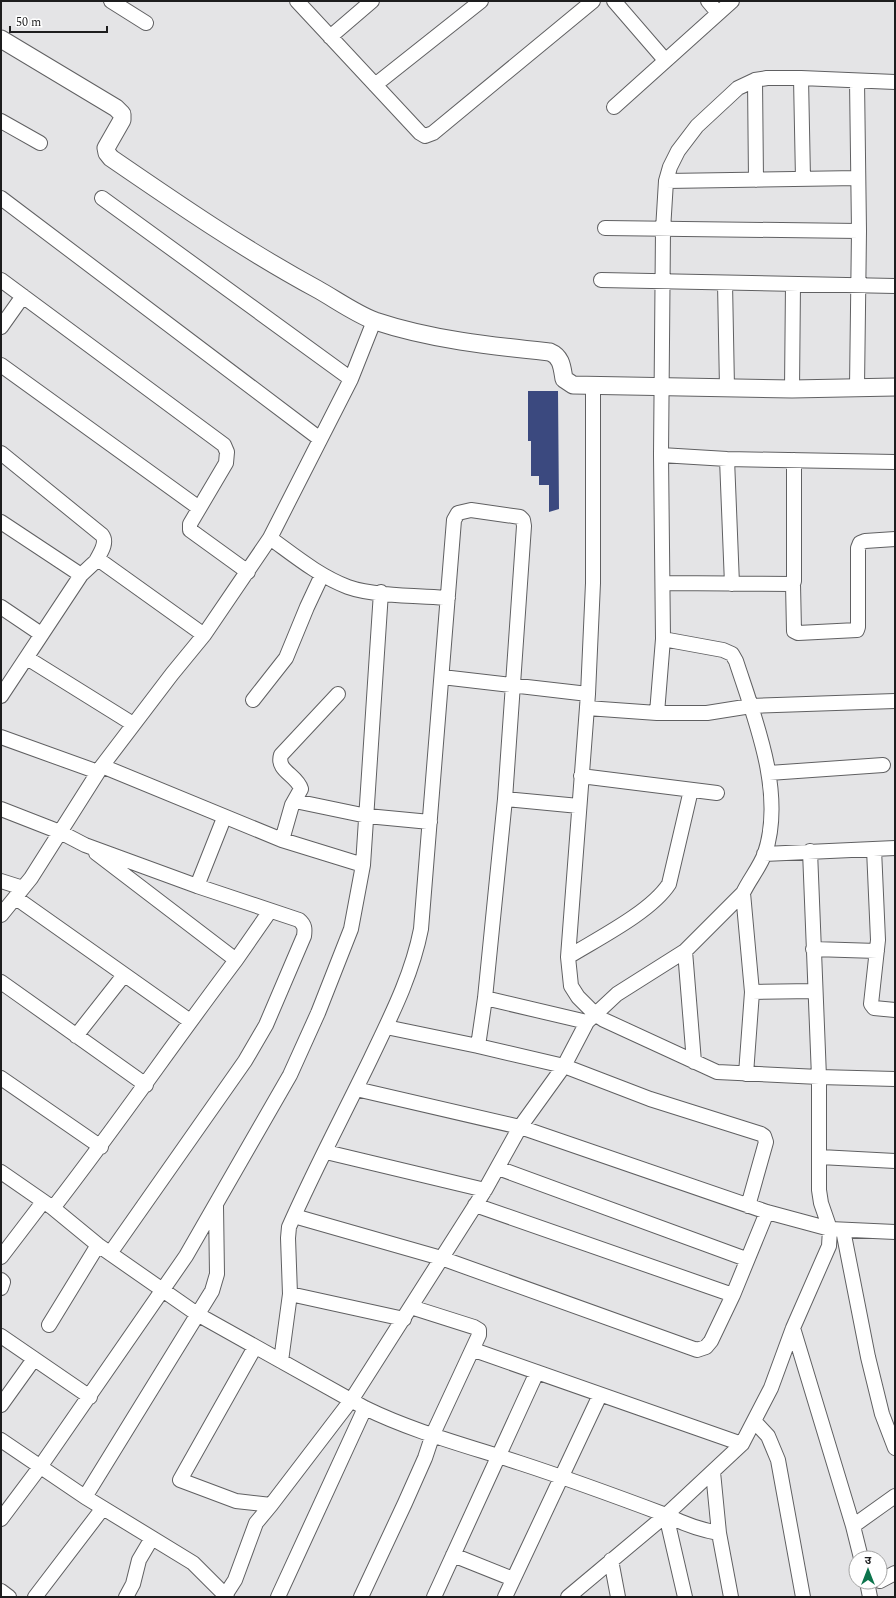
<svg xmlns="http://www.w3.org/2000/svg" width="896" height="1598" font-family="Spectral,'Noto Sans Devanagari',serif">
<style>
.building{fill:#3b497f}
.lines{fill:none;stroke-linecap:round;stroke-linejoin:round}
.minor-casing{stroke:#606062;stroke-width:16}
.tertiary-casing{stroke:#606062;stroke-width:19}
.minor{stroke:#fff;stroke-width:14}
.tertiary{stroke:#fff;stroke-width:17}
</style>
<rect width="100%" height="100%" fill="#e4e4e6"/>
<path class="building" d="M528,391h30l1,118 -10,3v-27h-10v-9h-8v-35h-3z"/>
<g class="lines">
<g class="minor-casing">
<path id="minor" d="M111,1l35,22
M297,1l123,132 5,3 8,-3 160,-132
M614,1l51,59
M708,1l10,12
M330,37l42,-36
M801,78l2,101
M755,80l1,100
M857,81l2,150 -2,156
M375,85l106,-84
M614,107l118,-106
M1,121l39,22
M666,181l192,-3
M1,198l319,241
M102,198l249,181
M605,228l254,3
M1,280l223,165 3,7 -1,11 -36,61v6l58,42
M601,280l294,6
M725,283l2,105
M1,327l22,-31
M1,365l198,143
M593,386v197l-5,111 -20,263 3,29 7,11 17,17 9,6 113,52 102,5 76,2
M792,389l1,-105
M1,453l101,82c6,8 -2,18 -6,26
M661,455l66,4 168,3
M727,459l5,125
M1,522l80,53
M270,538c25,18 49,38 78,49 25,9 73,9 100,11
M664,583l129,1 1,-3v-121
M793,584l1,47 4,2 59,-3 1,-3v-79l2,-5 5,-2 30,-2
M1,607l40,27
M27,658l106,66
M442,677l146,17
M1,696l80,-121 15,-14 6,1 102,73
M253,700l33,-42 21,-51 15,-32
M587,708l70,5 6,-74 -2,-184 2,-225 3,-49 4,-14 8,-16 19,-25 41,-38 17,-8 12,-2h34l94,4
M657,713h50l44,-7 144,-5
M1,737l97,35
M102,766l180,74 81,25
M769,773l114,-8
M581,776l136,17
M505,799l74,7
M295,801l72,15 63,6
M1,809l59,23 25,13 112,41 102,34c6,5 6,9 5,16l-38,89 -21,36 -134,191
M282,840l10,-35 9,-16c-4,-14 -25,-18 -20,-34l57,-61
M874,849l4,91 -7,64 3,4 21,2
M764,854l131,-6
M1,881l22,7
M197,886l27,-68
M743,893l9,99 -6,82
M16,898l174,123
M1,915l30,-37 71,-112 70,-92 32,-39 66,-97 81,-159 23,-58
M813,949l64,2
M685,951l9,111
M568,957c29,-18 83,-45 101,-73l22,-94
M236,960l34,-49
M1,982l145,103
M752,992l62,-1
M485,998l102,24
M386,1027l92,19 86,20 86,33 111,35 3,2 2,6 -18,64
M76,1036l48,-61
M1,1078l100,69
M356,1089l164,38 247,85 63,17 65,3
M326,1152l159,38
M820,1157l75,4
M498,1168l248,91
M1,1172l52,36 45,37 99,69 168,94c49,24 103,38 155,55 49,16 98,34 146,52 18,9 34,15 53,18
M475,1205l258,90
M53,1208c63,-81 121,-166 183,-248l-140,-107
M294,1216l147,42 256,92 9,-3 5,-6 22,-46 34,-83
M843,1230l25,127 14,57 13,34
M1,1257l42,-55
M1,1280l2,2 -2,6
M290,1294l114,25
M49,1325l49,-80
M793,1328l60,198 8,32
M1,1336l89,61
M255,1347l-75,133 56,21 35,4
M474,1350l268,94
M281,1361l9,-67 -2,-56 1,-11c25,-57 55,-113 82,-169 20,-42 41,-83 50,-129l33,-409 4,-7 13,-3 49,7 3,3 1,6 -19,273 -20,199 -7,48
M1,1405l33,-46
M754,1421l14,15 10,24 25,137
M1,1440l84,57 108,66 34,34
M713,1472l6,61 12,64
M85,1497l127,-206 5,-17 -1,-68
M666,1515l19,82
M1,1519l39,-52 146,-211 104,-181 28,-62 33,-84 12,-64 18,-273
M853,1526l42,-30
M453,1555l60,24
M611,1560l7,37
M880,1581l15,-8
M867,1582l3,15
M1,1591l8,6
M35,1597l68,-89
M126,1597l7,-13 6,-24 13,-22
M224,1597l11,-17 21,-57 15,-18 81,-106 133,-209 35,-63 44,-61 23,-44 30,-28 68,-43 58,-58c6,-13 17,-26 22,-40 20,-60 -10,-134 -29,-192l-4,-7 -9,-4 -60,-11
M278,1597l87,-189
M361,1597l44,-94 20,-45 8,-24 46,-99v-5l-5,-3 -63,-20
M434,1597l103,-225
M505,1597l95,-202
M568,1597l98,-82 76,-71 29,-56 22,-60 36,-82 1,-17 -9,-26 -2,-13v-113l-9,-226"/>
</g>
<g class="tertiary-casing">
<path id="tertiary" d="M1,39l115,69 6,6v6l-16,28 1,5 4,5c67,46 134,92 206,131 18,10 39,25 58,32 57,19 117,25 175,31 12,5 12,16 14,27l9,6 219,4 103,-2"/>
</g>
<use href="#minor" class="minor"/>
<use href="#tertiary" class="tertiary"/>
</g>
<rect width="896" height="1598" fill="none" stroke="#1d1d1e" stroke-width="4"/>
<g transform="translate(868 1570)"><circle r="19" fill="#ffffff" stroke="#a5a5a5"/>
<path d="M0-3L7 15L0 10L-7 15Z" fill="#0c744c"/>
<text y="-6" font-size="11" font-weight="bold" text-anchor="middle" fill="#1d1d1e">उ</text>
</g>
<path d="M10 26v6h97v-6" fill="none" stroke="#1d1d1e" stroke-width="2"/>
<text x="16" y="26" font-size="12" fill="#1d1d1e" stroke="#ffffff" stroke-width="3" paint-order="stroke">50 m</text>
</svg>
